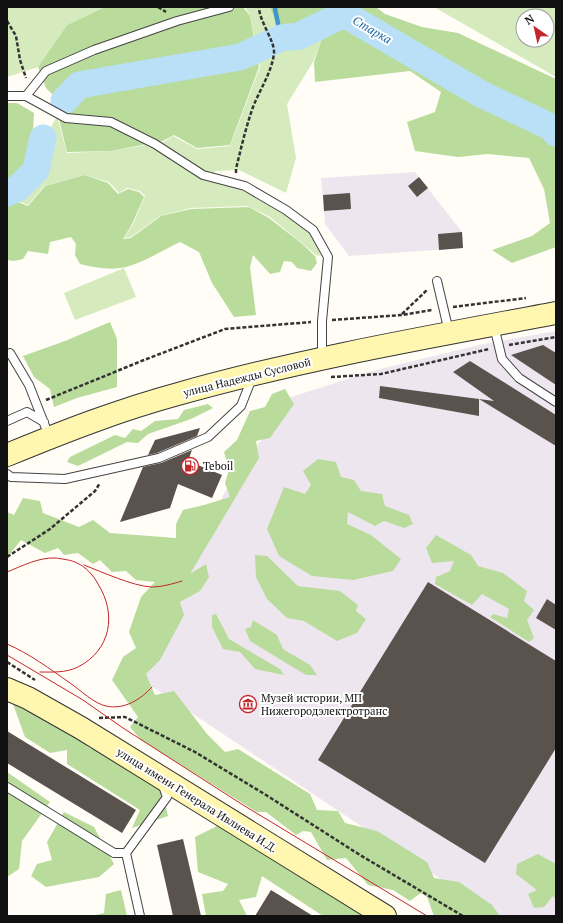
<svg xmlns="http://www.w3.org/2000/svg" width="563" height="923" font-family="'PT Serif',serif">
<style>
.industrial{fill:#eee6ef}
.green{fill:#d5ebbd;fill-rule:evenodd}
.forest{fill:#b9dc9c}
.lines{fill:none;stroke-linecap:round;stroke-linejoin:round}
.stream{stroke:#3f96cf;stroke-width:4.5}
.river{stroke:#b9e0f7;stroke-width:27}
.building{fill:#5a524d}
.lane-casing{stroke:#444;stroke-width:10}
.secondary-casing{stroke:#333;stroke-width:24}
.path{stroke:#333;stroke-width:2.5;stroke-dasharray:4 2;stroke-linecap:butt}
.lane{stroke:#fff;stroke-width:8}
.secondary{stroke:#fff6b0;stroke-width:22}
.tram{stroke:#c4262e;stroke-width:1}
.labels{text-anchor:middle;stroke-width:4;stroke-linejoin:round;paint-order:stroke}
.street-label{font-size:11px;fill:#111;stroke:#fff}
.poi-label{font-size:11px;fill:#111;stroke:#fff;text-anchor:start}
.water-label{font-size:12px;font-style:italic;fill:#1768a6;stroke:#fff}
</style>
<rect width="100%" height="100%" fill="#fffdf5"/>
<path class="industrial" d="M415,172l47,60 1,16 -114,8 -24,-32 -4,-46z
M556,331v585h-60l-360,-240 89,-184 66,-95 85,-27 107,-26z"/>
<path class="green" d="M7,7h98l-38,18 -29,42 -31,10z
M245,7h25l7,18 45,13 -9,24 -26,42 9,54 -10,35 -47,-23 -24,1 -2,10 30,8 41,21 27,22 10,24 -5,-1 -46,-38 -22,-11 -57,2 -31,8 -29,21 -7,1 9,-14 12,-28 -5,-5 -13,-3 -8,5 -10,-11 -24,-7 -41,11 -16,19 -17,-7 5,-7 21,-20 8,-33 12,-22 10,37 44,-2 53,-9 9,-6 24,13 33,-3 30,-79 -10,-51z
M434,7h122v70zM523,16h24v24h-24z
M124,268l12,29 -61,23 -11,-27z"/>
<path class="forest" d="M105,7h138l7,9 9,51 -29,78 -33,3 -23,-13 -11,6 -52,10 -44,1 -14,-57 -7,-7 -8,-21 29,-42z
M270,7h106l9,7 37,13 36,6 98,46v168l-44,16 -20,-13 40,-14 18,-13 -6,-34 -15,-31 -41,-4 -30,3 -43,-6 -8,-29 28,-10 6,-20 -31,-21 -95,11 -1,-20 8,-24 -45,-13z
M7,103h10l17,10 -3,54 -21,32 18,7 17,-20 40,-11 23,8 10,11 10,-5 11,3 5,5 -12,27 -9,15 8,-1 30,-22 30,-7 58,-2 20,11 32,25 14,13 2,7 -6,8 -14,-3 -5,-6 -8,-1 -4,11 -10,2 -17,-19 -3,12 6,48 -22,2 -22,-34 -13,-31 -19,-10c-15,7 -44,25 -60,26 -13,2 -27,-1 -40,-4l-5,-9 1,-11 -5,-7 -21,5 -2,12 -20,-3 -5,8 -9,2 -7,-1z
M110,322l7,17v48l-40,11 -23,9 -4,-18 -16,-12 -11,-21 42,-15z
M285,389l9,15 -24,34 -14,3 3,17 -69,116 16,-10 3,13 -9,14 -20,11 4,13 -24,45 -14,14 9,21 19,-4 33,43 18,18 13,-3 72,45 7,16 21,1 7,12 32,8 50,31 7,16 25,4 33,23 8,11h-66l-7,-19 -6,-4 -11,8 -17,-11 -25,-5 -22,-27 -19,2 -16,-28 -8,-1 -7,4 -30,-23h-9l-116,-72 -11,-13 8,-10 -26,-37 11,-23 13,-9 -7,-16 12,-35 14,-15 -19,-2 -10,-9 -14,1 -12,-12 -7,4 -15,-11 -14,2 -6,-7 -13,5 -24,-13 -14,18v-46l7,3 9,-17 17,3 3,12 36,14 14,-7 17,13 66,5v-14l7,-14 21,-5 26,-8 -5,-14 4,-13 -5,-18 13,-12 13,-29 15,-4 7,-13z
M208,404l5,4 -22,11 -43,15 -10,9 -11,-1 -49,24 -11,-4 3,-5 45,-22 10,3 8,-9 8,2 14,-10 23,-2 6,-9z
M318,459l18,3 5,15 13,3 7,11 21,3 3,12 24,9 4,9 -9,4 -20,-7 -9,5 -27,-14 -1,12 24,11 30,24 -8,12 -40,9 -41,-4 -33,-20 -12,-27 17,-42 21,7 6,-9 -8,-14z
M436,535l35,20 7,11 25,7 24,18 -3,10 10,9 -7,10 7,18 -5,4 -39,-25 3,-3 14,4 2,-9 -27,-15 -10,11 -37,-21 1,-7 14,-6 4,-10 -22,2 -6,-15z
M255,555l12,1 31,30 42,5 18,14 -2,6 10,8 -9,14 -20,8 -33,-20 -17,-3 -20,-19 -11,-22z
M216,614l13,25 51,30 4,6 -29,-6 -15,-17 -17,-3 -11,-22v-12z
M253,620l24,15 6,14 27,16 7,10h-11l-56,-34 -5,-12 6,-2z
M25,700l34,16 30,32 45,13 27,24 7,31 -36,12 8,-18 -73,-46v-14l-17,3 -25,-16 -12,-33z
M7,772l43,30 -28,39 -3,28 -12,8z
M64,812l30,15 20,37 -15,13 -53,10 -15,-11 6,-12 15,-4 -5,-18z
M223,823l155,93h-55l-61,-40 -6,21 -17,3 8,16h-41l-4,-22 21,-3 5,-7 -30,-12 -3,-35z
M538,854l18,10v35l-3,-3 -9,11 -10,1 -6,-14 9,-4 -21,-16 1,-10z
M121,890l6,26h-36l13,-3 2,-19z"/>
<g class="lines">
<path class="stream" d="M276,7l-1,2 6,29"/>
<path class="river" d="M64,101l15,-16 161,-28 41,-19 18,-2 45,-22 137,80 70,33 5,6
M7,193l11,-5 18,-18 7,-32"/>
</g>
<path class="building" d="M419,177l9,11 -11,9 -9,-11z
M350,193l1,16 -27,2 -1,-16z
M462,232l1,16 -24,2 -1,-16z
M543,345l13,8v32l-45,-30z
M470,361l86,54v31l-77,-47 15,2 -41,-29z
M380,386l99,13v17l-100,-18z
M200,428l-3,8 -40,17 -9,2 7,-15z
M192,450l-4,11 34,14 -10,23 -34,-14 -8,24 -50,14 23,-55 18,-4z
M428,582l128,79v87l-71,115 -167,-103z
M547,599l9,6v25l-20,-12z
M7,731l129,79 -14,23 -115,-70z
M183,839l18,77h-28l-16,-71z
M271,890l42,26h-58z"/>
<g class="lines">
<g class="lane-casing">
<path id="lane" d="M7,96h19l40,22 45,4 44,22 48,31 42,11 41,24 27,20 15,27 -6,64v37
M26,96l20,-25 48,-21 83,-29 52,-14
M437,281l12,51
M494,326l8,33 17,19 37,24
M7,354l3,-1 19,32 20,51
M7,421l20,-9 17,10
M7,474l4,3 54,2 94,-21 49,-21 33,-31 11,-28
M7,787l107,66h12
M140,916l-14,-63 41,-56 -5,-14"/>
</g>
<g class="secondary-casing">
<path id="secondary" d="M7,455c56,-23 112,-45 171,-61 124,-35 251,-57 378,-81
M7,689l21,9 53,30 304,188"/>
</g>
<path class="path" d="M158,7l8,5
M7,21l9,15 4,24 6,18
M236,173v-4c5,-21 10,-42 17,-62 7,-18 19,-35 21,-54 1,-12 -15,-32 -15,-46
M453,307l73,-9
M402,314l25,-24
M332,320l70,-5 30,-5
M509,345l47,-8
M331,377l50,-3 108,-25
M46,400l98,-40 81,-31 86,-7
M7,557l43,-28 45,-38 5,-8
M7,662l28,18
M99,718l26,-1 70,35 71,43 94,60 103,61"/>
<use href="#lane" class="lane"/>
<use href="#secondary" class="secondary"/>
<path class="tram" d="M84,565c18,7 49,21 67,22 11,0 21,-3 31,-6
M7,572c15,-6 32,-15 49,-14 6,1 16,2 21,5 9,4 17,13 21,21 19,30 13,66 -20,83 -12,6 -26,5 -38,5
M7,644c23,10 43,25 63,39 10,7 25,21 36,23 18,4 34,-6 46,-19
M7,655l76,45 40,28 120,77 184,111"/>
</g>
<defs>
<g id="fuel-ring" transform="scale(0.9)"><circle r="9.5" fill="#fff" stroke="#c4262e" stroke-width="1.5"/><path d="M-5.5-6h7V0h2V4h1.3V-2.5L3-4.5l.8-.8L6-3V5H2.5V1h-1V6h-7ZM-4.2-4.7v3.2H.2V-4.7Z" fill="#c4262e"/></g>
<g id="museum-ring" transform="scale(0.9)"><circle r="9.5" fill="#fff" stroke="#c4262e" stroke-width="1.5"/><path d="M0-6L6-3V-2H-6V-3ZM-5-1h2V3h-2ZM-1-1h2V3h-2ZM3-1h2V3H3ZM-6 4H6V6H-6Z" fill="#c4262e"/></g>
</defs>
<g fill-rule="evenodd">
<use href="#fuel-ring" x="190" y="466"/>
<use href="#museum-ring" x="248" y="704"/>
</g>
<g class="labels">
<g class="street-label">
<text transform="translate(247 377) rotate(-14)" y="4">улица Надежды Сусловой</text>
<text transform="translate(197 800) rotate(32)" y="4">улица имени Генерала Ивлиева И.Д.</text>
</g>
<g class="poi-label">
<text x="203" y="470">Teboil</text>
<text x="261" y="702">Музей истории, МП<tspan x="261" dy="13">Нижегородэлектротранс</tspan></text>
</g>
<g class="water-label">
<text transform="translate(372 30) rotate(30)" y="4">Старка</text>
</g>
</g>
<rect width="563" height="923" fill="none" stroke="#111111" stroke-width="16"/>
<g transform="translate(535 28) rotate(326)"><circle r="19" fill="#ffffff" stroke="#a0a0a0"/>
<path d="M0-3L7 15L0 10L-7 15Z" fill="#c4262e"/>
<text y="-6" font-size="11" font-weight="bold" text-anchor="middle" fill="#111111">N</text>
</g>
</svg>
